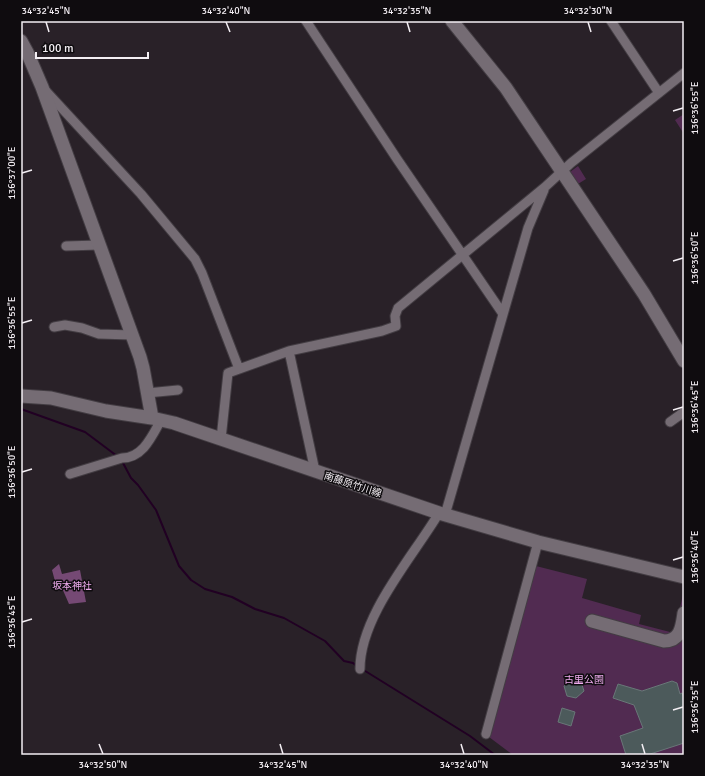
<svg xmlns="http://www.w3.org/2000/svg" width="705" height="776" font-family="Signika,'Noto Sans JP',sans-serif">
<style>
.green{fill:#512b51}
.forest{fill:#754974}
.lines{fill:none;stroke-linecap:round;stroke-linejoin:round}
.stream{stroke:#210023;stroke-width:2}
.building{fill:#4c5a5b;stroke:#697778}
.street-casing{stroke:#433d43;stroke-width:11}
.secondary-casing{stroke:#433d43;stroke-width:15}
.street{stroke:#756c74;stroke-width:9}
.secondary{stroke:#756c74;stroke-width:13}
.ticks{fill:none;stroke:#f3eef3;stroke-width:1.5}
.labels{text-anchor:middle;stroke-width:3;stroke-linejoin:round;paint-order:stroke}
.street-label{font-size:10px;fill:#f3eef3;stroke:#0f0c0f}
.park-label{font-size:10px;fill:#eeabed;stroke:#0f0c0f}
.neatline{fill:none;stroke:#f3eef3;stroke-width:1.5}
.ticks-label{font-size:10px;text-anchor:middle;fill:#f3eef3}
</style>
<rect width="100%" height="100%" fill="#292128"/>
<path class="green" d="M684,114v20l-9,-14z
M578,166l8,13 -8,5 -8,-12z
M536,566l51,13 -5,19 59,17 -2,9 31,8 5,-2 9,-40v165h-171l-24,-18z"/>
<path class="forest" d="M59,564l3,10 18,-4 6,32 -17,2 -7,-16 -6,-3 -4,-15z"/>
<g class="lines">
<path class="stream" d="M21,409l64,23 32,24
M122,461l9,17 7,7 18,25 23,56 12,14 14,9 27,8 23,12 29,9 41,23 19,20 9,2 5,4
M362,669l108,67 25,19"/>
</g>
<path class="building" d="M571,679l10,3 3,9 -8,7 -9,-2 -3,-10z
M672,681l5,2 3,11 2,-1 2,5v45l-37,12h-21l-6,-19 23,-8 -9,-23 -21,-7 5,-14 24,7z
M562,708l13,4 -4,14 -13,-4z"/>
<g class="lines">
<g class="street-casing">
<path id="street" d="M306,21l91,138 106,155
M611,21l48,72
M44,89l97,105 54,65 7,14 37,96
M66,246l33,-1
M54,327l11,-2 17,3 17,6 33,1
M289,351l26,120
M147,393l31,-3
M670,422l14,-10
M221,439l7,-66 61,-22 93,-20 14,-5 -1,-10 3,-8 147,-121 26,-24 113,-90
M70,474l52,-16c21,0 30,-22 39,-38
M445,515l83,-287 16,-38
M360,669c0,-53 52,-111 79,-156
M486,734l52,-192"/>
</g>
<g class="secondary-casing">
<path id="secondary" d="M452,21l54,67 138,206 40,67
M21,41l6,11 15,35 98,270 3,11 9,50
M21,396l30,2 55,13 46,7 22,5 265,90 99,29 146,35
M592,621l72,20c17,0 18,-15 20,-28"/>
</g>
<use href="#street" class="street"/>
<use href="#secondary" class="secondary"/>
</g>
<path class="ticks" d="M46,22l3,10M226,22l4,10M407,22l3,10M588,22l3,10M673,111l10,-3M22,173l10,-3M673,261l10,-3M22,323l10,-3M673,410l10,-3M22,472l10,-3M673,560l10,-3M22,622l10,-3M673,710l10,-3M99,744l4,10M280,744l3,10M461,744l3,10M642,744l3,10"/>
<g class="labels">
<g class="street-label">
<text transform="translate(353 484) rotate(18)" y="4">南藤原竹川線</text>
</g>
<g class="park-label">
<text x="72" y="589">坂本神社</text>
<text x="584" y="683">古里公園</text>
</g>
</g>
<rect width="705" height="776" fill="none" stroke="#0f0c0f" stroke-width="44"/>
<path d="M36 52v6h112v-6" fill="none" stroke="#f3eef3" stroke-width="2"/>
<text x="42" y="52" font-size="12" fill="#f3eef3" stroke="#0f0c0f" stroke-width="3" paint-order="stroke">100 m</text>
<rect x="22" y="22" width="661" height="732" class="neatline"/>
<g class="ticks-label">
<text x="46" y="14">34°32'45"N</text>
<text x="226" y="14">34°32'40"N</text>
<text x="407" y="14">34°32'35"N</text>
<text x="588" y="14">34°32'30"N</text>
<text transform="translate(694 108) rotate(-90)" y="4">136°36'55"E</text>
<text transform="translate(11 173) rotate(-90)" y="4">136°37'00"E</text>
<text transform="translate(694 258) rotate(-90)" y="4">136°36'50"E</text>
<text transform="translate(11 323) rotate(-90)" y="4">136°36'55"E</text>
<text transform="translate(694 407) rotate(-90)" y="4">136°36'45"E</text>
<text transform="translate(11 472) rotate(-90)" y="4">136°36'50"E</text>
<text transform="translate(694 557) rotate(-90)" y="4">136°36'40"E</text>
<text transform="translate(11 622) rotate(-90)" y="4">136°36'45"E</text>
<text transform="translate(694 707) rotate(-90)" y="4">136°36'35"E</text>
<text x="103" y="768">34°32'50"N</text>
<text x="283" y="768">34°32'45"N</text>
<text x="464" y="768">34°32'40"N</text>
<text x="645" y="768">34°32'35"N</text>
</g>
</svg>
